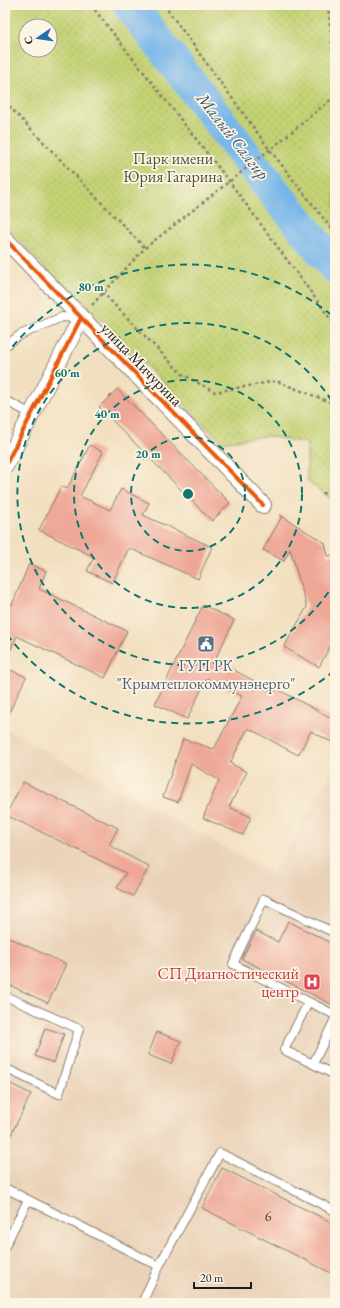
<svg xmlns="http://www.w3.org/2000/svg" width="340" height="1308" font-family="'EB Garamond',serif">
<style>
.built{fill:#ead2b8}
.park{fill:url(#park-dots);stroke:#707748;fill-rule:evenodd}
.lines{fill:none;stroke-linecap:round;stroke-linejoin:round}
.river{stroke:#75b5e9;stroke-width:34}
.building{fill:#eea796}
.lane-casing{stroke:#877e6e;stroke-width:10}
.street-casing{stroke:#877e6e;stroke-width:18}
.path{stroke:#877e6e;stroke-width:2.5;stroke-dasharray:3 3;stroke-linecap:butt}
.lane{stroke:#fff;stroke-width:8}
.street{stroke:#fff;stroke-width:16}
.cycleway-casing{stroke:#fcf5e5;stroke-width:6}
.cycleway{stroke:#e8590c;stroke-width:4}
.ring{fill:none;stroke:#0f766e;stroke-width:2;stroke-dasharray:7 5}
.labels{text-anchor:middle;stroke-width:3.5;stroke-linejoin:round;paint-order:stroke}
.number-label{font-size:14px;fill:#503f3a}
.park-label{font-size:16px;fill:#4e5336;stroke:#fcf5e5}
.street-label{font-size:16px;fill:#1c1c1c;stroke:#fcf5e5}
.service-label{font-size:16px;fill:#4e5e75;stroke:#fcf5e5}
.health-label{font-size:16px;fill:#be3a42;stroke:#fcf5e5;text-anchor:end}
.water-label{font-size:17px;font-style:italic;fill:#40596e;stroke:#fcf5e5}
.centre{fill:#0f766e;stroke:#fcf5e5;stroke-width:2}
.ring-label{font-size:12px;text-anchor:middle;font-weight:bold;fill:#0f766e;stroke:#fcf5e5;stroke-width:3.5;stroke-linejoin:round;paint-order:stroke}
</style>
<defs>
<pattern id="park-dots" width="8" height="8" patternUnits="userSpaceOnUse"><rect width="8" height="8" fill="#c4d274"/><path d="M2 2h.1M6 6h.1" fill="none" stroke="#a8b464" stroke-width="1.8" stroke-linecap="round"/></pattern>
</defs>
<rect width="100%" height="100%" fill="#fcf5e5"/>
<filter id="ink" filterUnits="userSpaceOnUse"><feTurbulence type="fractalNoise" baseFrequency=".025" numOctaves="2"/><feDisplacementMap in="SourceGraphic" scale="8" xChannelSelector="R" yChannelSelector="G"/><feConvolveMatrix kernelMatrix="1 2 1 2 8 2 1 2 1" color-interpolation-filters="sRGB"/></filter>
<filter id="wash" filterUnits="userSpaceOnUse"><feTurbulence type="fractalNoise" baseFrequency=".012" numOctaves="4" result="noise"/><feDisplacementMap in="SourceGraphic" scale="16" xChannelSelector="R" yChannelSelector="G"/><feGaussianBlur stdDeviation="0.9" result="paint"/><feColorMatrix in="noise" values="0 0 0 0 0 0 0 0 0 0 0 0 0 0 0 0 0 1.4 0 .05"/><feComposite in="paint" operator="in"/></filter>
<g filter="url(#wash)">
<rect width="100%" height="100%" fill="#f2dfbf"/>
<path class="built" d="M5,729l268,145 62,-108v537h-330z"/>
<path class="park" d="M5,5h330v497l-28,-21v-38l-41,-7 -45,6 -118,-121 -38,-32 -60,-64zM26,26h24v24h-24z"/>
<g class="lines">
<path class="river" d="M130,5l132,172 73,90"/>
</g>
<g id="blocks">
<path class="building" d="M117,389l113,114 -18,18 -113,-114z
M90,445l13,7 -23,44 30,14 11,-21 28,14 -6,12 69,32 -14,32 -69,-31 -17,35 -25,-12 7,-14 -55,-27 22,-44 6,3z
M280,515l45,28 3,13 7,-2v83l-16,30 -35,-20 23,-40 -17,-58 -6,12 -21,-11 18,-32z
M29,564l17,7 -7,18 88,42 -22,47 -88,-42 -12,25v-59l7,3z
M203,605l31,15 -19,40 60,32 2,-3 58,31v24l-24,-13 -13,24 -50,-27 -18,35 17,9 -18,35 22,10 -8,18 -40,-17 16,-38 -28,-16 -13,38 -15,-5 20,-58 31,10 28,-53 -35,-18 -20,41 -32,-15z
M11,670l15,7 -21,44v-38z
M23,782l95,46 -9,17 40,22 -16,29 -16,-8 9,-15 -120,-58z
M288,921l47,24v61l-93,-47 14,-28 22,11z
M5,936l61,28 -18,39 -43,-20z
M45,1028l19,6 -10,29 -19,-7z
M157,1032l24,9 -10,23 -23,-9z
M5,1081l26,13 -26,53z
M222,1168l113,56v51l-133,-67z"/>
</g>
</g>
<g filter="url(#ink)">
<use href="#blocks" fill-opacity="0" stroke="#877e6e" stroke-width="1"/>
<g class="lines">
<g class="lane-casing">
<path id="lane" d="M5,346l15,-11 42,-18 17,1
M5,400l26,14
M335,933l-71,-34 -31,65 102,51
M5,996l74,33 -20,65 -54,-26
M308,1003l-24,47 29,14
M335,1019l-22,45 22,11
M5,1188l154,78
M5,1246l23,-46
M142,1303l17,-37 61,-113 115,58"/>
</g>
<g class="street-casing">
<path id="street" d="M5,239l258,266
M5,466l76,-148"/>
</g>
<path class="path" d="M91,5l138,176 106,144
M164,5l106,145 65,83
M328,5l7,68
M5,102l140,146
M102,292l80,82 33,18 61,-11 59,23
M92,305l53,-57 137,-108 53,-44
M322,493l13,2"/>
<use href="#lane" class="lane"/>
<use href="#street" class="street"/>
<g class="cycleway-casing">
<path id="cycleway" d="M5,239l258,266
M5,466l76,-148"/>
</g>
<use href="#cycleway" class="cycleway"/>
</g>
</g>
<g class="ring">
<circle cx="188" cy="494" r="57"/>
<circle cx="188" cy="494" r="114"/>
<path d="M335 582A171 171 0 1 1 335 406"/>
<path d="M334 671A229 229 0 0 1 5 632M5 356A229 229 0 0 1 334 317"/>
</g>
<defs>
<g id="civic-square" transform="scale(0.9)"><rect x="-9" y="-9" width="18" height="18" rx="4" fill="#5c6f8a" stroke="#fcf5e5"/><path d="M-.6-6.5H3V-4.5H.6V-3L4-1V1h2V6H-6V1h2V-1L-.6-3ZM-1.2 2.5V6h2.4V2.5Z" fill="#fff"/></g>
<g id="hospital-square" transform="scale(0.9)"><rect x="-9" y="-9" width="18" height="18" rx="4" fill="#e0444e" stroke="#fcf5e5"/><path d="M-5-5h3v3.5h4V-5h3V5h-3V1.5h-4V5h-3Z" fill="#fff"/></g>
</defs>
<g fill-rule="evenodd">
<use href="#civic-square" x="206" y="644"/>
<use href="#hospital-square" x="312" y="982"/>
</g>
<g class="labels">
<g class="number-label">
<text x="268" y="1221">6</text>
</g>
<g class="park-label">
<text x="173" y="164">Парк имени<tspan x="173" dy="18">Юрия Гагарина</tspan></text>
</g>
<g class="street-label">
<text transform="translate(142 364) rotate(46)" y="6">улица Мичурина</text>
</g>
<g class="service-label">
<text x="206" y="671">ГУП РК<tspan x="206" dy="18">"Крымтеплокоммунэнерго"</tspan></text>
</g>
<g class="health-label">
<text x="299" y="979">СП Диагностический<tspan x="299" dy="18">центр</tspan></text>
</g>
<g class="water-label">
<text transform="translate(233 136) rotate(52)" y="6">Малый Салгир</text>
</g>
</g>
<circle cx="188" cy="494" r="6" class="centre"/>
<g class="ring-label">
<text x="91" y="291">80 m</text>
<text x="67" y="377">60 m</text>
<text x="107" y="418">40 m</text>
<text x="148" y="458">20 m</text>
</g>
<rect width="340" height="1308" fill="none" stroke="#fcf5e5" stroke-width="20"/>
<g transform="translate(38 38) rotate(257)"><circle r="19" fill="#fcf5e5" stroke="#a29e95"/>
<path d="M0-3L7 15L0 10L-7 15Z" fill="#1f6fb2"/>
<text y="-6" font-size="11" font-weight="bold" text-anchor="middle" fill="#1c1c1c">С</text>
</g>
<path d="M194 1282v6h57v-6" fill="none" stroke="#1c1c1c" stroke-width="2"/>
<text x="200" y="1282" font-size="12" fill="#1c1c1c" stroke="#fcf5e5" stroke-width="3" paint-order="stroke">20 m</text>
</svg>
